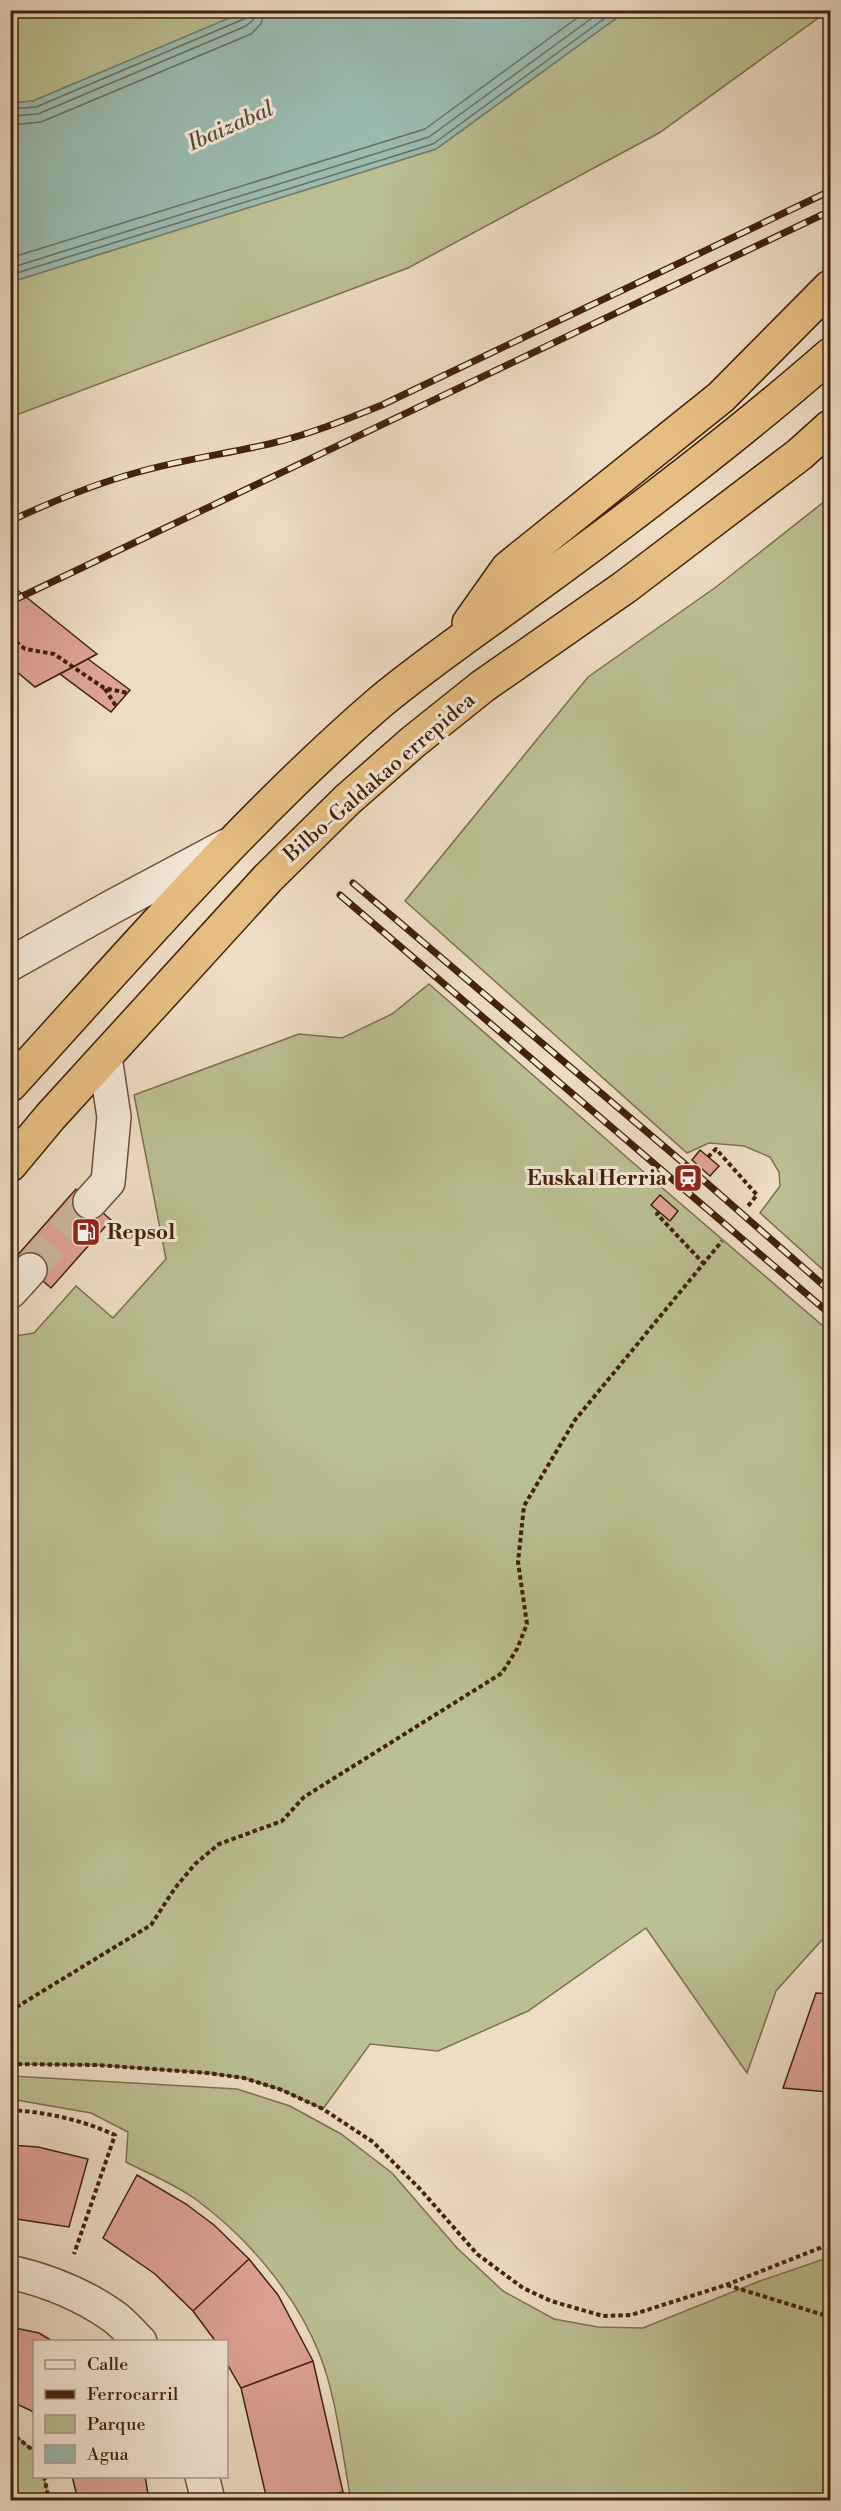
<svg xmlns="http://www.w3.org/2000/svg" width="841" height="2511" font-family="'Libre Bodoni',serif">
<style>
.green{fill:#bbc093;stroke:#7e704e;stroke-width:1.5}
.water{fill:#9abcb1;stroke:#767e6e;stroke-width:1.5}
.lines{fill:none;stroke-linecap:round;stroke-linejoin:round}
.shore{stroke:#6e6e5e;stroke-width:1.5}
.building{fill:#dfa396;stroke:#41210a;stroke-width:1.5}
.minor-tunnel{stroke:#cbb7a0;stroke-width:33;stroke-dasharray:33 16;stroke-linecap:butt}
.minor-casing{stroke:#6c5039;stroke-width:36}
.highway-casing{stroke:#41210a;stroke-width:36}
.path{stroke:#41210a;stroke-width:4;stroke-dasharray:4.5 3;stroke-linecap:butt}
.minor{stroke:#f4e9d9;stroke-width:33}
.highway{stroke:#e7be82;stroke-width:33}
.rail-casing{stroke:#41210a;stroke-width:7}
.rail{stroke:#f4e9d9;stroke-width:4.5;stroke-dasharray:14;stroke-linecap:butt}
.labels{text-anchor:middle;stroke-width:6;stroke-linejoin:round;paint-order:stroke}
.street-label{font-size:21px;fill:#41210a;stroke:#f4e9d9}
.poi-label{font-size:21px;font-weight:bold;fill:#41210a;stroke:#f4e9d9;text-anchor:end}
.water-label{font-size:22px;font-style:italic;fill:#5c503c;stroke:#f4e9d9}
</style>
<rect width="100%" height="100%" fill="#eeddc5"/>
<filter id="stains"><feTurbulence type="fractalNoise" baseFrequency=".00333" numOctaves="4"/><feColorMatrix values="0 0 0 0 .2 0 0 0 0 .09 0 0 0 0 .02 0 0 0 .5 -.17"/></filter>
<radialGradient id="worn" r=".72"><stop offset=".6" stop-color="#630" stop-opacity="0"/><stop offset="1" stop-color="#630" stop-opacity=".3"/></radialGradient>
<path class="green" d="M11,11h237l-215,90 -22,2z
M626,11h202l-169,122 -251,135 -397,149v-135l425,-133z
M830,497v779l-70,-63 20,-27 -1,-14 -9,-15 -26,-11 -35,-3 -22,10 -282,-252 183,-224 128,-90z
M429,984l202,177 199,171v599l-54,60 -29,82 -101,-145 -118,83 -90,40 -68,-7 -47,65 -41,-19 -38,-12 -36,-5 -111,-8 -86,-1 -1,-727 24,-4 42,-47 37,32 53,-59 -32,-164 165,-61 43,4 50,-24z
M11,2076l226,13 53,17 51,28 51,39 65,75 46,43 51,28 44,8 45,1 117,-47 70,-24v243h-479c-9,-46 -14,-103 -32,-147 -23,-58 -71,-115 -121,-152 -21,-16 -49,-27 -72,-39l2,-30 -37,-19 -80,-14z
M11,2432l23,19v25l10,1 5,23h-38z"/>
<path class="water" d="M248,10h378v1l-190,138 -425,133v-179l22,-2z"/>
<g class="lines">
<path class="shore" d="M10,109l26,-2 208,-88 4,-9
M10,116l28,-2 208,-88 7,-6 2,-10
M10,125l31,-3 210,-88 10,-10 3,-14
M10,258l415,-129 163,-119
M10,268l419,-131 174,-127
M10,275l423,-131 183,-134"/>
</g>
<path class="building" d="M10,584l87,70 -62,33 -25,-21z
M88,659l42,31 -19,22 -51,-38z
M700,1150l19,16 -9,10 -18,-16z
M76,1189l35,31 -60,68 -35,-31z
M660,1195l18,16 -8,10 -19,-16z
M816,1993l14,1 -1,98 -46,-4z
M10,2145l28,2 50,12 -19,68 -59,-9z
M137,2175l49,29 28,21 35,34 -56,52 -38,-37 -52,-36z
M249,2259l29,36 35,66 -72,27 -15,-26v-20h-10l-23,-31z
M10,2327l29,6 15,9h-20v70l-24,-11z
M313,2361l30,131 -46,8h-30l-26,-112z
M72,2476h73l4,24h-71z
M343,2492l2,8h-48z"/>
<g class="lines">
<path class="minor-tunnel" d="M30,1270l60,-68"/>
<g class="minor-casing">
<path id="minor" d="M10,964l100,-56 116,-62
M90,1202l18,-20 6,-65 -9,-60
M10,1292l20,-22
M10,2272c36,8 73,23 103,44 10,7 18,17 27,26
M202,2476l6,24"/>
</g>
<g class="highway-casing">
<path id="highway" d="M469,623l39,-55 213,-171 109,-110
M10,1085c120,-131 235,-266 369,-382 47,-39 97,-73 146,-109 105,-76 208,-154 305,-239
M10,1165l40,-48 218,-239 79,-78 66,-58 70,-56 142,-99 175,-133 30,-27"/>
</g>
<path class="path" d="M10,627l3,-1
M10,637l15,12 29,5 50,34 24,5
M105,689l11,17
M708,1157l8,-8 41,46 -9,11
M659,1212l-2,2 47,50
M10,2011l141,-86 24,-37 20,-24 24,-20 63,-23 22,-24 198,-124 15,-24 10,-25 -9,-62 6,-56 51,-86 147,-179
M10,2064l87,1 111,8 36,5 38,12 41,19 50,33 47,47 57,65 46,34 28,13 52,15 28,-1 95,-30 104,-41
M10,2110c37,2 72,10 105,25l-41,119
M727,2285l103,32
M10,2432l24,19
M44,2476l5,24"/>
<use href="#minor" class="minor"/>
<use href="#highway" class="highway"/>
<g class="rail-casing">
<path id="rail" d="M10,521c41,-19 82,-36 125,-48 44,-13 90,-19 134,-29 39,-9 76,-24 113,-39l448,-214
M10,602l820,-391
M353,883l340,288 137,120
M340,895l490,419"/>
</g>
<use href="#rail" class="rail"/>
</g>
<defs>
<g id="station-square" transform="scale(1.5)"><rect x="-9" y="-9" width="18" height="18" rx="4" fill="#8f2418" stroke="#f4e9d9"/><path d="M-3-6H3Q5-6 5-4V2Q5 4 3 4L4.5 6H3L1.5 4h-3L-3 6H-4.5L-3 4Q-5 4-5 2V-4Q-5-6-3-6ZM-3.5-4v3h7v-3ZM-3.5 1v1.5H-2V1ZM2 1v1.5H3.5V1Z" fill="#fff"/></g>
<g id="fuel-square" transform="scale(1.5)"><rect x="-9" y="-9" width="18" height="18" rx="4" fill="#8f2418" stroke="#f4e9d9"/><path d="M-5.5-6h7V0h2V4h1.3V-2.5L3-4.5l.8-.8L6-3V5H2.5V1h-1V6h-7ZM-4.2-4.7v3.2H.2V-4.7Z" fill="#fff"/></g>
</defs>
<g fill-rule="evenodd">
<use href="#station-square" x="688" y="1178"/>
<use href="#fuel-square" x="86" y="1232"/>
</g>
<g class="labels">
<g class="street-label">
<text transform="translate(379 777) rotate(-41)" y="7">Bilbo-Galdakao errepidea</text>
</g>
<g class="poi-label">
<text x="667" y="1185">Euskal Herria</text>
<text x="107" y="1239" text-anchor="start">Repsol</text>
</g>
<g class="water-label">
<text transform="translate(230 125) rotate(-24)" y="8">Ibaizabal</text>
</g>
</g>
<rect width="841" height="2511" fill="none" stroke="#eeddc5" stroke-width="36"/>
<rect x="12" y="12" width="817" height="2487" fill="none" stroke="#41210a" stroke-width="3"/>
<rect x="18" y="18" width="805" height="2475" fill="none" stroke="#41210a" stroke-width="1.5"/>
<rect x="33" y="2340" width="195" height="138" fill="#f4e9d9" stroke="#ac9986" stroke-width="1.5"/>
<rect x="45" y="2360" width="30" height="9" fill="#f4e9d9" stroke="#ac9986" stroke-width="1.5"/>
<text x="87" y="2370" font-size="18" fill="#41210a">Calle</text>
<rect x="45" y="2390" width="30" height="9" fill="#41210a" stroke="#ac9986" stroke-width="1.5"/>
<text x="87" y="2400" font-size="18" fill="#41210a">Ferrocarril</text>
<rect x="45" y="2415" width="30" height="18" fill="#bbc093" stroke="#ac9986" stroke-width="1.5"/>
<text x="87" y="2430" font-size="18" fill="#41210a">Parque</text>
<rect x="45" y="2445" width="30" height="18" fill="#9abcb1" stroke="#ac9986" stroke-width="1.5"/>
<text x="87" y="2460" font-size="18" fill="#41210a">Agua</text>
<rect width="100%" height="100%" filter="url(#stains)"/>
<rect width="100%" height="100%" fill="url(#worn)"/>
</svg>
